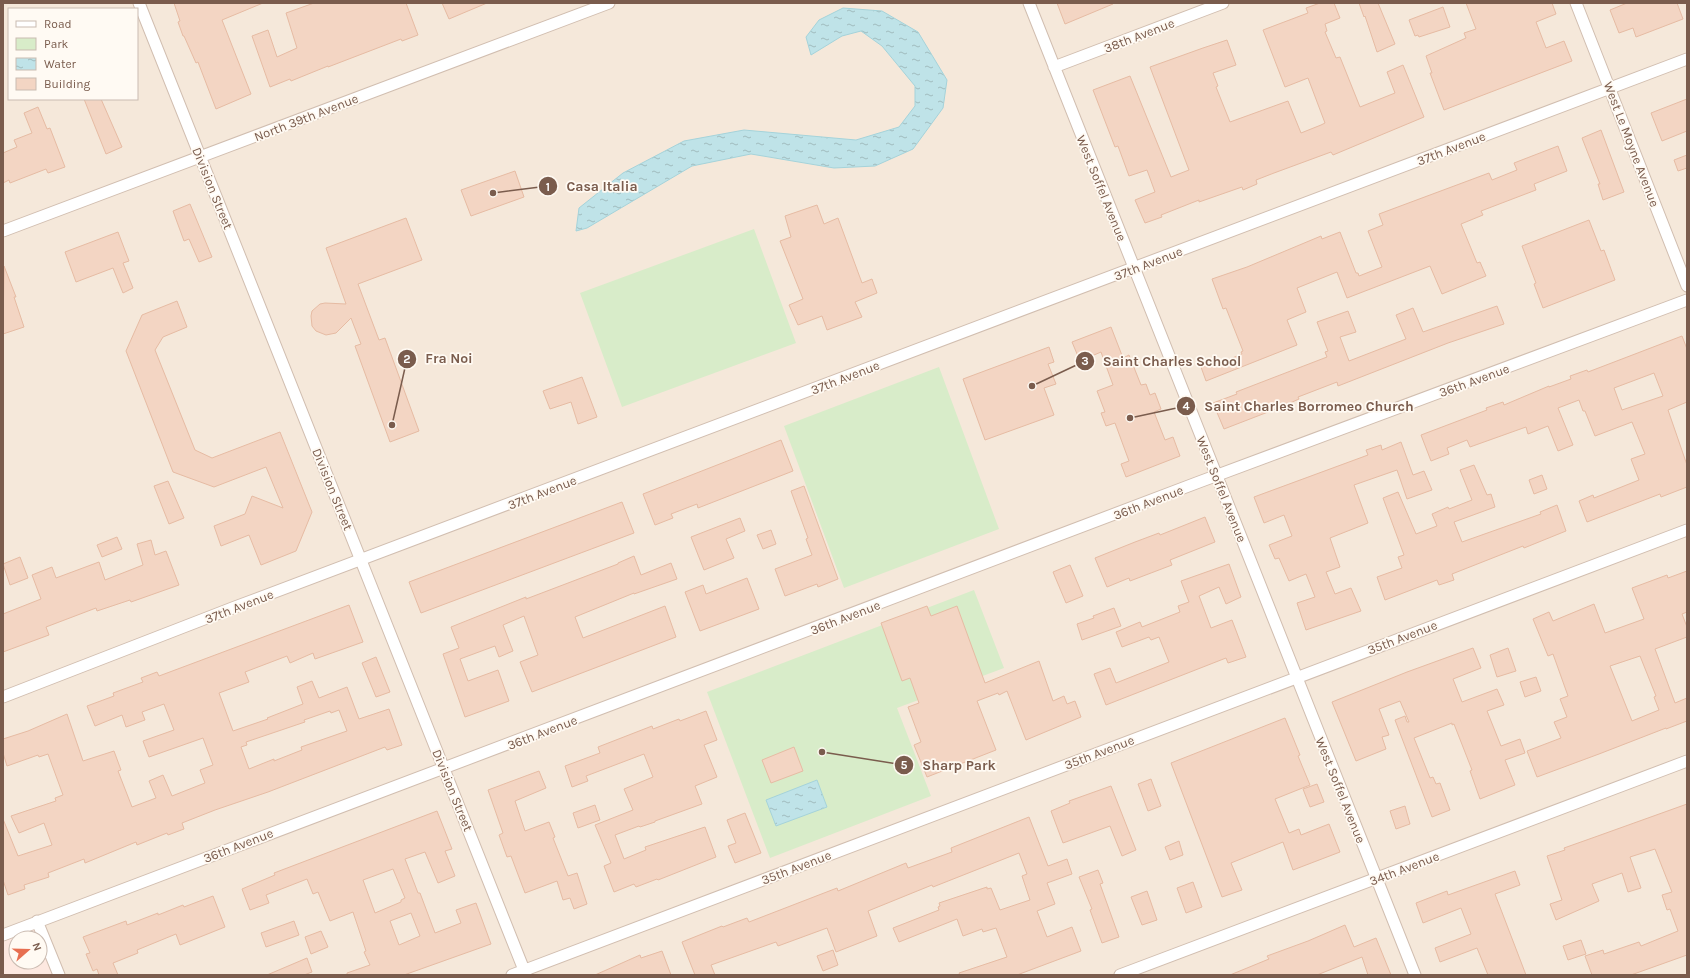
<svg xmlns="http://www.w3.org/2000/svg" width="1690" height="978" font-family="Karla,sans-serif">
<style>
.residential{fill:#f5e8da;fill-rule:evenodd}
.commercial{fill:#fde8e0;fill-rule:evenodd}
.green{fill:#d8ecc9}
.water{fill:url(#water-ripples);stroke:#a5d3da}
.building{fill:#f3d5c3;stroke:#e6bba3;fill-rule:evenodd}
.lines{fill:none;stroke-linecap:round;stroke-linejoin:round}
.minor-casing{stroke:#d1beb0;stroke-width:13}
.minor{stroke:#fff;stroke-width:11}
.labels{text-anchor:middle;stroke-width:3.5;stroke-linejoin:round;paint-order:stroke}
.street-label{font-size:13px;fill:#7a5c4d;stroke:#fffaf3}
.leader{fill:none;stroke:#7a5c4d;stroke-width:1.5}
.callout-dot{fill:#7a5c4d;stroke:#fffaf3;stroke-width:1.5}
.mark-label{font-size:12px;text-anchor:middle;font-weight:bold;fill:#fff}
.callout-label{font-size:14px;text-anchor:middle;font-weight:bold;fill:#7a5c4d;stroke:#fffaf3;stroke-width:3.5;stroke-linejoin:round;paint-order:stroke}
</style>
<defs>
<pattern id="water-ripples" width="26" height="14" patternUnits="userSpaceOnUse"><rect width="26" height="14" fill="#bfe3e8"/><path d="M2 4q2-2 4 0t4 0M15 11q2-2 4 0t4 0" fill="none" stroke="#a0bbbe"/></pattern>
</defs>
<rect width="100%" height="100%" fill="#fdf6ec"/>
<path class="residential" d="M3,3h1684v972h-1628l-22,-54 -34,14zM9,9h128v90h-128z"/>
<path class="commercial" d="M37,921l22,54h-56v-40zM16,938h24v24h-24z"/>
<path class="green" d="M754,229l42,114 -174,64 -42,-114z
M939,367l60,162 -155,59 -60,-162z
M974,590l30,78 -107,40 34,88 -161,62 -63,-166z"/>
<path class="water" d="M843,8l39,3 36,21 29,48 -4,28 -30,41 -38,17 -41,2 -83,-14 -59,12 -105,62 -11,3 3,-23 44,-35 61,-32 60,-11 112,10 43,-13 16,-21v-20l-33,-40 -21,-15 -19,5 -31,19 -5,-18 13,-17z
M817,780l10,27 -51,19 -10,-26z"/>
<path class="building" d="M174,3h89l-41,17 29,74 -35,15 -18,-47 -2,1 -12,-27h-1l-5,-14 2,-1z
M314,3h92l12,32 -16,6 -1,-2 -73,28v-1l-37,15 -1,-2 -20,8 -18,-51 16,-6 9,27 20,-9 -11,-35z
M442,3h45l-38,16z
M1057,3h56v1l-48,20z
M1320,3h14l6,15 -15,6 2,7 -2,1 11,26 4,-1 20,50 35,-14 -8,-21 16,-7 21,52 -91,38 -2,-3 -57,21 -18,7 1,4 -14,6 -1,-3 -43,15v-2l-38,15 1,2 -17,6 -10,-23 20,-8 -8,-22 -18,6 -11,-30 -3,1 -22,-57 37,-14 41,101 18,-7 -39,-103 53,-19 24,-8 9,25 -23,8 5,13 -2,1 14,35 58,-21 13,32 20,-8 4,-2 -17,-45 -23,9 -22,-57 45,-17 -2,-5z
M1359,3h19l17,41 -18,8 -12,-36 -1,1z
M1466,3h86l4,11 -20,8 10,26 18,-7 8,20 -128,49 -14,-37h2l-6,-17 40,-18 -2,-5 12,-4z
M1627,3h50l6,16 -47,18 -3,-9 -14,5 -9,-23z
M1443,7l7,20 -31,10 -1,-2 -3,1 -6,-16z
M84,99h17l21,48 -16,7z
M1687,99v32l-25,10 -11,-28z
M38,107l9,22 3,-1 15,39 -17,6 -2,-4 -36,14 -1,-3 -6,3v-30l14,-6 -3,-7 18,-7 -8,-20z
M1601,130l23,62 -21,8 -5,-16h2l-18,-46z
M1558,146l9,25 -33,13 2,6 -55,21 2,4 -22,9 16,39 3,-1 6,14 -44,18 -12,-28 -83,32 -10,-26 -40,16 9,24 -19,8 10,25 -91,36 -5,-14 19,-6v2l22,-9 -1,-2 2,-1 -17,-43 -3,1 -11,-30 35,-12 74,-31 1,3 18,-7 16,41h2l1,3 23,-9 -14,-36 15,-6 -4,-11 110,-41 3,7 25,-10 -3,-7z
M1687,155v13l-9,3 -4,-11z
M515,171l9,26 -53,19 -10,-26z
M190,204l22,53 -13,5 -10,-23 -5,2 -11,-30z
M817,205l7,19 14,-6 24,65 10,-4 5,14 -22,9 7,15 -35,13 -5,-14 -24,9 -9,-20 14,-6 -23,-58 11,-4 -6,-21z
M406,218l16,42 -64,24 21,56 6,-2 34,93 -29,11 -35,-96 6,-2 -10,-26 -15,15 -10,2 -10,-4 -4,-5 -1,-10 1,-5 8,-7 5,-1 21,1 -20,-56z
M1589,220l12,31 3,-1 11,30 -72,28 -9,-24 2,-1 -14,-37z
M118,232l11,29 -6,2 10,25 -10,5 -10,-25 -37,14 -11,-30z
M4,266l12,31h-2l10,30 -21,7z
M177,301l10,26 -24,10 -8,13 40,100 17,8 68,-26 32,80 -16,39 -35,14 -12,-30 -28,11 -7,-20 31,-12 7,-18 31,12 -17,-41 -52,20 -41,-15 -47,-121 16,-36z
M1497,306l7,18 -56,19 -110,43 -1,-4 -39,15 1,2 -18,8 -57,22 -11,-26 24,-9 -1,-2 91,-35 -2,-5 3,-1 -11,-29 31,-11 8,21 -16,5 9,24 57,-22 -10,-24 17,-7 10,24z
M1111,327l12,31 6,-3 12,30 5,-1 4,11 5,-2 6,16 -7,3 11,28 8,-3 7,19 -54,21 -5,-13 8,-3 -14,-38 -9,3 -5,-13 4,-1 -8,-21 16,-6 -12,-33 -21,9 -8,-19z
M1682,336l5,13v53l-19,8 19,55v22l-26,10 -1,-3 -73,28 -8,-21 14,-6 1,3 45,-18 -8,-21 14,-5 -13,-32 -37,14 -10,-25h-2l-4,-11 -21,8 15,37 -15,6 -10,-25 -20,8 -2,-7 -56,20 -3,-7 -20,8 2,6 -18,7 -10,-26 66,-25 -1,-2 17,-6 1,3 45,-19v1l22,-8 -1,-3 17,-6 1,2zM1654,373l9,23 -41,14 -8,-22z
M1049,347l5,15 -6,2 8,20 -12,4 10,27 -69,25 -22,-61z
M582,377l15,40 -19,7 -7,-22 -21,7 -7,-18z
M781,440l12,31 -95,37 -1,-4 -26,10 2,4 -18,7 -12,-31z
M1401,442l12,33 11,-4 8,19 -25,9 -10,-29 -43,15 14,38 -38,15 10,29 -14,5 9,22 16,-6 10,23 -55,19 -9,-27 18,-6 -9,-23 -17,7 -10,-23 -4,1 -6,-14 23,-9 -8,-21 -20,8 -10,-26 114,-42 -2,-5 15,-5 1,5z
M1474,465l13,30 4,-1 4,13 -41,15 8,20 79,-28 -1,-2 17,-7 9,26 -42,17 -1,-2 -71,28 2,6 -15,5 -2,-5 -52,20 -8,-23 25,-9 -4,-11 6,-2 -21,-57 15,-6 18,42 21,-8 -5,-12 16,-7 1,2 23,-9 -12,-30z
M1542,475l5,14 -13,5 -5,-14z
M168,481l16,37 -15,6 -15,-38z
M804,486l34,93 -20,8 -1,-3 -32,12 -10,-27 37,-14 -6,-16 2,-1 -17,-47z
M622,502l12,31 -213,80 -12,-31z
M1205,517l10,25 -45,18 2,5 -42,16 -1,-3 -22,9 -12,-29 40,-16 24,-9 1,2z
M740,518l5,13 -19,8 8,19 -30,12 -13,-33z
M771,530l5,14 -13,5 -6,-14z
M117,537l5,12 -20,8 -5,-12z
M151,540l4,15 11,-4 13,34 -48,17 -1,-2 -33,11 -1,-3 -50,19 3,8 -46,17v-38l38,-15 -9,-24 20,-8 4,11 43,-16 6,18 38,-15 -6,-21z
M634,556l7,19 30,-12 6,16 -43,15v-1l-59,24 8,21 82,-32 11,31 -144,55 -12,-30 18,-7 -14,-39 -21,9 10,26 -14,6 -4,-11 -35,13 8,22 30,-11 11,31 -44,16 -22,-63 16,-6 -8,-21 75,-30v2l92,-35v-1z
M20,557l8,21 -18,7 -7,-21z
M1229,564l12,33 -15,7 -7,-17 -20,9 12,32 21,-8 14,37 -18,6 -2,-5 -120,47 -12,-31 16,-6 6,15 53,-21 -10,-25 -8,3 -2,-3 -27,10 -6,-15 24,-10 2,5 38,-15 -2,-6 11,-4 -8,-21z
M1070,565l13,31 -17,7 -13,-31z
M1687,571v41l-5,2 5,13v10l-32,12 20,54 12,-5v23l-21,8v-1l-67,26 -62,23 -10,-26 34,-13 -7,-16 13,-5 -7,-18 8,-3 -15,-42 -5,2 -15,-37 16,-7 4,9 41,-17 11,29 39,-14 -12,-31 35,-13 1,3zM1640,656l16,40 -2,1 5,13 -27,11 -22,-55z
M747,578l12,31 -59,22 -15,-39 18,-7 3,9z
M349,605l14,37 -48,17 -2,-6 -23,10 -3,-7 -42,16 4,10 -30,11 14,38 35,-12 -1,-1 36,-14 -6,-17 15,-6 7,17 28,-11 12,32 30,-10 13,36 -15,5 -2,-3 -117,45 -53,18 -33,13 2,6 -16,6 -1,-2 -30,12 -1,-3 -51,21 -1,-4 -36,14 1,4 -25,8 1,4 -17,6 -5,-15v-61l15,37 34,-11 -8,-22 -25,10 -8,-17 45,-15 -1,-3 8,-3 -15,-41 -9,3 -1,-2 -31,11 -4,-13v-14l25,-8 39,-17 16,47 31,-10 7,19 -3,1 14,36 24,-9 -7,-17 14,-6 9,21 33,-13 -5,-13 13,-5 -10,-27 -54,19 -6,-16 31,-11 -10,-26 -22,8 3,8 -19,7 -4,-12 -27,11 -8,-20 27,-10 -1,-3 30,-11 -2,-4 16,-6 2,4zM339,710l8,21 -46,16 1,3 -28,11v-2l-25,10 -8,-22 6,-2 -1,-3 59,-20 -1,-2 26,-9 1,2z
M927,606l4,10 26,-10 28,77 54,-22 14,40 11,-5 3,8 8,-3 6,16 -55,23 -19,-49 -8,4 -1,-2 -21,8 19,49 -69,27 -13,-32 7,-3 -13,-35 11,-4 -9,-25 -8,3 -21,-58z
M1114,608l7,18 -39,14 -5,-16 17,-6 -1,-2z
M1473,648l8,20 -28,11 9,23 35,-13 7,16 -17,6 14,35 19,-7 5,14 -20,7 10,25 -35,14 -10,-28 2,-1 -18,-46 -2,1v-2l-38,15 16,40 3,-1 3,7 4,-1 10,27 -18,7 -37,-97 10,-4 2,6h2l-9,-21 -21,8 10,26 -7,2 4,12 -30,12 -24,-59 75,-30z
M1508,648l8,23 -19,6 -7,-22z
M376,657l14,35 -14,5 -14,-34z
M1536,677l5,14 -16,6 -5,-15z
M706,711l11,29 -13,5 13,32 -22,9 7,18 -47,17v1l-15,5 -1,-1 -24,9 9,24 22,-9 -1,-3 60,-20 11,30 -58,23 -1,-1 -21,8 -2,-3 -20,8 -10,-26 7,-3 -16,-38 38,-15 -9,-21 29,-12 -9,-23 -58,22 2,5 -16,6 -7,-21 35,-13 -2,-6 54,-21 1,3 26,-10 1,2z
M1285,718l15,37 -2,1 12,29 -35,14 14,34 10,-4 2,6 28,-11 11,28 -47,18 -10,-28 -52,21 11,27 -20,7 -51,-134z
M794,747l9,24 -32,12 -9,-23z
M539,771l7,17 -31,13 10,30 24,-9 6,15 -2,1 15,38 9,-3 10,31 -13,5 -4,-11 -7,2 -6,-19 -32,12 -14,-37 -4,1 -8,-22 4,-2 -15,-43z
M1151,779l10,27 -13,5 -10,-27z
M1317,784l7,18 -14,5 -7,-18z
M1111,786l25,64 -14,6 -12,-30 -47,17 -12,-32 19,-8 -1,-2z
M1687,804v151l-56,20h-39l-7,-19 18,-6 1,4 35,-12 2,4 37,-15 -8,-22 -3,1 -5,-15 10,-3 -17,-43 -25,8 11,31 -13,4 -6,-19 -30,11 7,17 -43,19 -6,-16 12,-4 -15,-44 18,-6 -1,-2 31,-11z
M595,805l5,15 -22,8 -5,-15z
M1405,806l5,18 -14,5 -6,-18z
M437,811l15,38 -7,2 10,25 -17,7 -13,-31 -20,7 13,34h2l15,40 26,-10 -5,-13 20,-7 15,41 -87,31h-57v-2l23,-8 -6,-13 2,-1 -13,-39 -23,9 -12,-29 -5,2 -6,-15 -41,16 3,8 -19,7 -8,-21 33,-14 -1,-2zM393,869l12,29 -4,2v2l-26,11 -12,-33zM411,913l9,23 -21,9 -9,-24z
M745,813l16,40 -26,10 -7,-17 8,-3 -9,-23z
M1029,817l19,49 19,-7 5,15 -25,9 8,21 -18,7 10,26 25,-10 9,24 -64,24h-57l-1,-2 48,-16 -11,-29 -13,4 -1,-3 -19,7 -6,-17 -58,23 -6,-14 46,-18 -1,-3 2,-1 -1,-3 48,-16v2l4,-1 9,22 30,-10 -8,-24 5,-2 -8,-21 -86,34 -1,-2 -64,26 9,25 -41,16 -9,-24 -49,18 -2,-4 -65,23 4,10h-20l-13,-33 40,-16 1,1 24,-9 2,4 88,-34 1,3 68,-28 2,5 44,-16 -1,-4z
M1179,841l4,14 -13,5 -5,-13z
M1098,870l5,13 -3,1 19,53 -17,6 -12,-33 2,-1 -13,-32z
M1515,871l5,14 -25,9 31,81h-38l-11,-27 -37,14 -5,-14 36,-14 -10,-26 -38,15 -7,-20 31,-12 1,4z
M1193,882l9,25 -16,6 -9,-25z
M1147,891l10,29 -15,5 -11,-28z
M213,896l12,31 -45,18 -4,-11 -39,16 1,3 -25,10 5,12h-19l-2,-6 -4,2 -7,-17 4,-1 -7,-16 43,-16 1,4 31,-12v2l25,-10 1,2z
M294,921l5,14 -33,12 -5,-14z
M1345,925l9,22 22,-9 15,37h-23l-6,-18 -45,18h-87l39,-16 -2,-3 41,-15z
M321,931l7,16 -17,7 -6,-17z
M1581,940l5,14 -18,6 -5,-14z
M833,950l5,15 -15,6 -6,-15z
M662,951l9,24h-76l45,-20 1,3z
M307,958l5,14 -8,3h-37z"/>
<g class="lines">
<g class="minor-casing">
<path id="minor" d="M139,3l387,972
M1029,3l386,972
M1576,3l111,283
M1054,67l169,-64
M3,231l606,-228
M3,697l232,-90 1452,-548
M37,921l22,54
M3,935l1196,-453 488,-182
M512,975l1175,-445
M1120,975l567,-214"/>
</g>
<use href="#minor" class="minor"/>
</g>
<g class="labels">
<g class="street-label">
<text transform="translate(1139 35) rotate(-21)" y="5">38th Avenue</text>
<text transform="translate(306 117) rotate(-21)" y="5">North 39th Avenue</text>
<text transform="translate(1632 144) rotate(69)" y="5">West Le Moyne Avenue</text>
<text transform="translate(1451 148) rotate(-21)" y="5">37th Avenue</text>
<text transform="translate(213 188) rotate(68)" y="5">Division Street</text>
<text transform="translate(1102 188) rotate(68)" y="5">West Soffel Avenue</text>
<text transform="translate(1148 263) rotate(-21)" y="5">37th Avenue</text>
<text transform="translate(845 377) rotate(-21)" y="5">37th Avenue</text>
<text transform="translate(1474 380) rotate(-20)" y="5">36th Avenue</text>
<text transform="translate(333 489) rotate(68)" y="5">Division Street</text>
<text transform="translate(1222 489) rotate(68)" y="5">West Soffel Avenue</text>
<text transform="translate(542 492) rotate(-21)" y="5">37th Avenue</text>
<text transform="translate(1148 502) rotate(-21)" y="5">36th Avenue</text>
<text transform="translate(239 606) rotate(-21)" y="5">37th Avenue</text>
<text transform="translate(845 617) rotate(-21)" y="5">36th Avenue</text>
<text transform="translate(1402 637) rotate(-21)" y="5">35th Avenue</text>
<text transform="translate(542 732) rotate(-21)" y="5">36th Avenue</text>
<text transform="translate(1099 752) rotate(-21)" y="5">35th Avenue</text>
<text transform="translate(453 790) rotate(68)" y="5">Division Street</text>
<text transform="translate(1341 790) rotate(68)" y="5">West Soffel Avenue</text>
<text transform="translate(238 845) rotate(-21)" y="5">36th Avenue</text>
<text transform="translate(796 867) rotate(-21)" y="5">35th Avenue</text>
<text transform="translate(1404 868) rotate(-21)" y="5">34th Avenue</text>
</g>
</g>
<path class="leader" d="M493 193L548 186M392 425L407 359M1032 386L1085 361M1130 418L1186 406M822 752L904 765"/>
<g class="callout-dot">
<circle cx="493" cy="193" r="4"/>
<circle cx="392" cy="425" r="4"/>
<circle cx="1032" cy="386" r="4"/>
<circle cx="1130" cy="418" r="4"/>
<circle cx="822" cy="752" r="4"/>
<circle cx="548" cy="186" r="10"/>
<circle cx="407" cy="359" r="10"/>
<circle cx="1085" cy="361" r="10"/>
<circle cx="1186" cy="406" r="10"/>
<circle cx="904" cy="765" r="10"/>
</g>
<g class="mark-label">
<text x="548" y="191">1</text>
<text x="407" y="363">2</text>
<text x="1085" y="365">3</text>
<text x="1186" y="410">4</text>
<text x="904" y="769">5</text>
</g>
<g class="callout-label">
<text x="602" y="191">Casa Italia</text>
<text x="449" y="363">Fra Noi</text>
<text x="1172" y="366">Saint Charles School</text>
<text x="1309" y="411">Saint Charles Borromeo Church</text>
<text x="959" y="770">Sharp Park</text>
</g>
<rect width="1690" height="978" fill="none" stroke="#7a5c4d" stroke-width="8"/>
<rect x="8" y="8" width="130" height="92" fill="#fffaf3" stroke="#cabbb1"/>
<rect x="16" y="21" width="20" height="6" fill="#ffffff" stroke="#cabbb1"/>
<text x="44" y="28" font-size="12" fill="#7a5c4d">Road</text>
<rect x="16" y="38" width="20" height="12" fill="#d8ecc9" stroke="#cabbb1"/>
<text x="44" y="48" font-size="12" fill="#7a5c4d">Park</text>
<rect x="16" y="58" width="20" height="12" fill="url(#water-ripples)" stroke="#cabbb1"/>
<text x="44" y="68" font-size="12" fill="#7a5c4d">Water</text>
<rect x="16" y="78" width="20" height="12" fill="#f3d5c3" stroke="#cabbb1"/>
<text x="44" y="88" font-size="12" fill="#7a5c4d">Building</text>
<g transform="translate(28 950) rotate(70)"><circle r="19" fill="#fffaf3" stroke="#cabbb1"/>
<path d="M0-3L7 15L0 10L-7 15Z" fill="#e76f51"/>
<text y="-6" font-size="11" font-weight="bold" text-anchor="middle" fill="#7a5c4d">N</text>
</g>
</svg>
